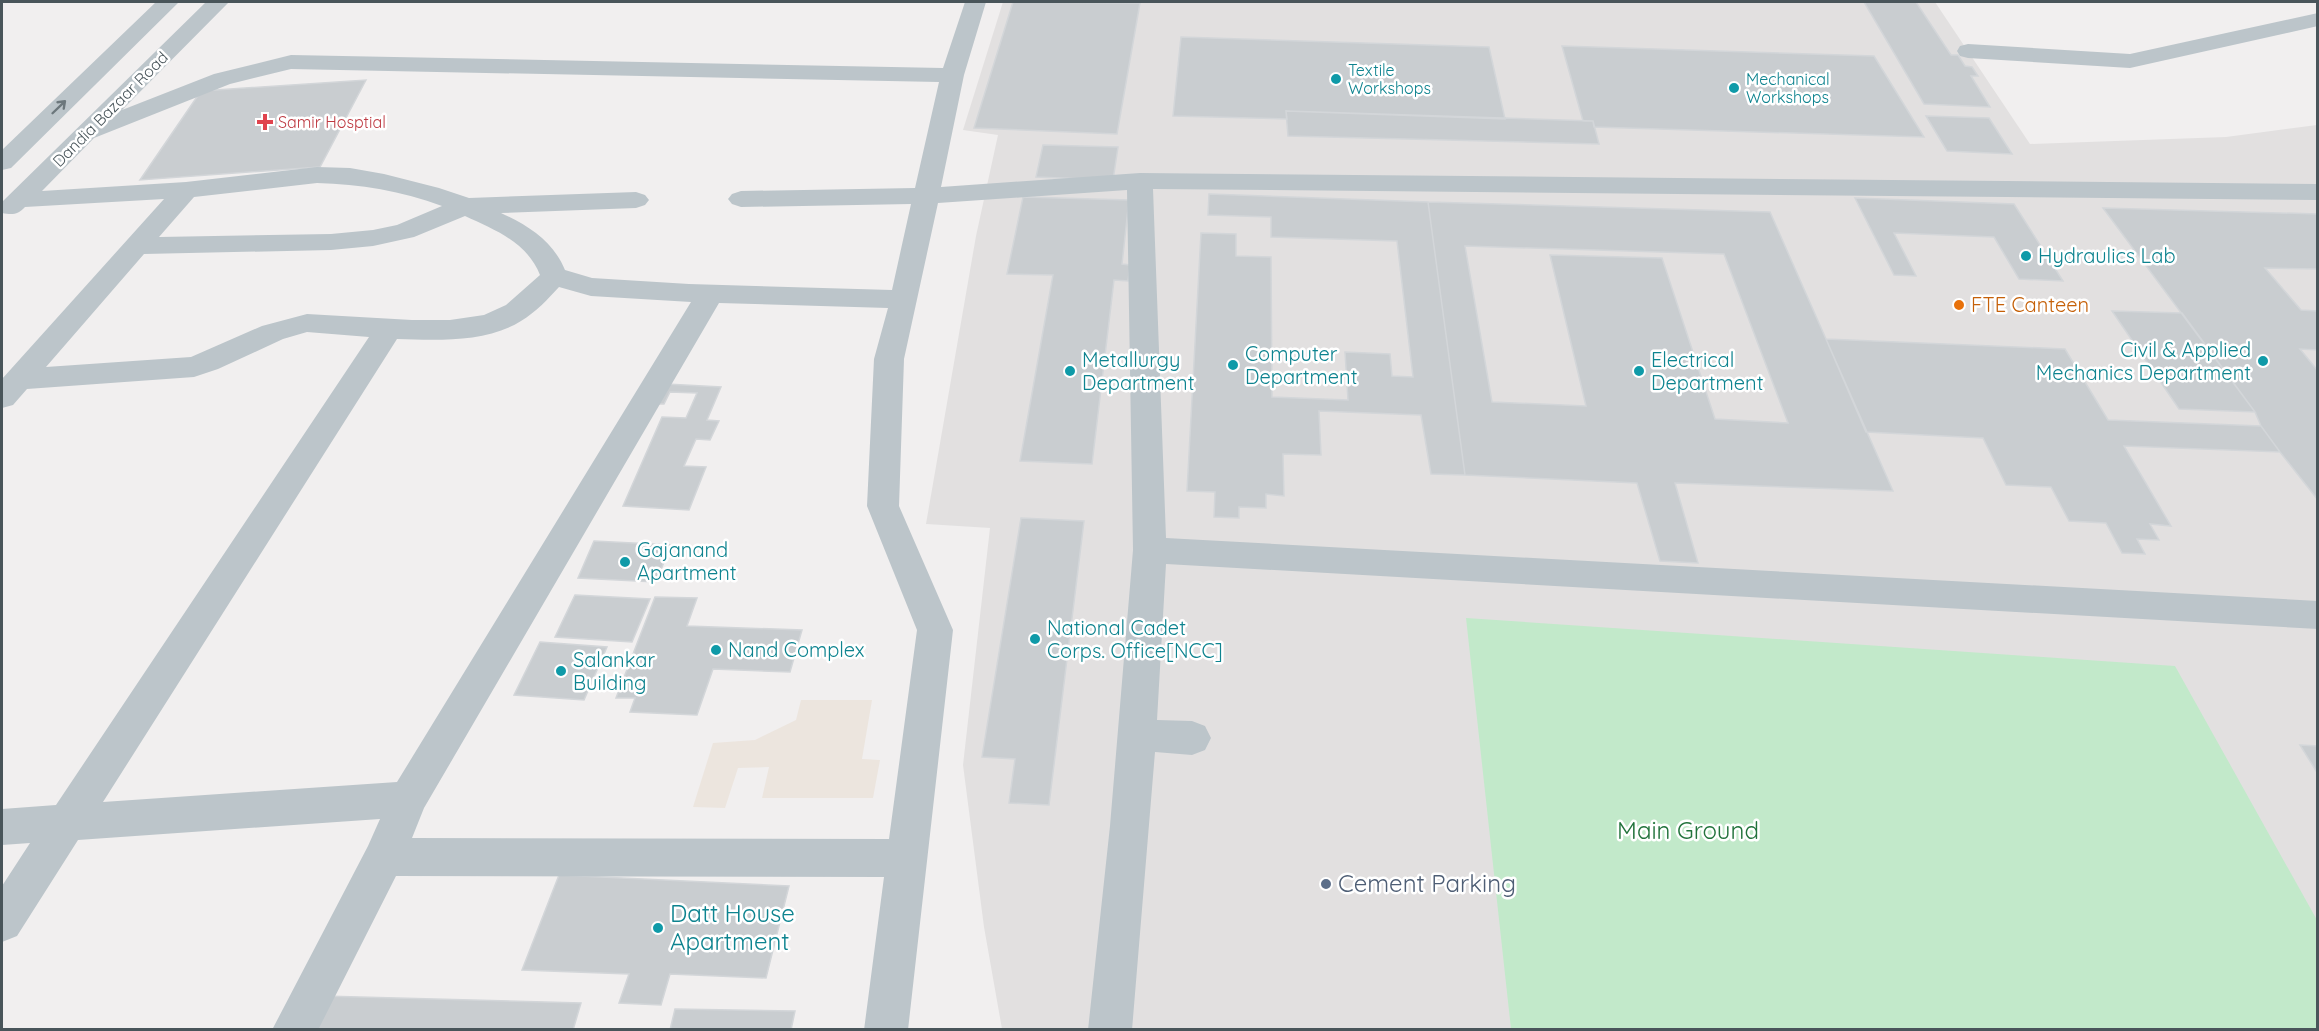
<svg xmlns="http://www.w3.org/2000/svg" width="2319" height="1031" font-family="Quicksand,sans-serif">
<style>
.commercial{fill:#ece5de}
.education{fill:#e2e0e0}
.green{fill:#c2e9ca}
.building{fill:#c9cdd0;stroke:#d3d6d9;stroke-width:1.5;fill-rule:evenodd}
.lines{fill:none;stroke-linecap:round;stroke-linejoin:round}
.minor{fill:#bcc5ca;fill-rule:evenodd}
.oneway{stroke:#6c777c}
.culture-dot{fill:#0f9aa8;stroke:#fff;stroke-width:2}
.health-dot{fill:#e0444e;stroke:#fff;stroke-width:2}
.food-dot{fill:#e8710a;stroke:#fff;stroke-width:2}
.service-dot{fill:#5c6f8a;stroke:#fff;stroke-width:2}
.labels{text-anchor:middle;stroke-width:5;stroke-linejoin:round;paint-order:stroke}
.far-culture-label{font-size:16px;fill:#0d838f;stroke:#fff;text-anchor:start}
.far-street-label{font-size:16px;fill:#49555a;stroke:#fff}
.far-health-label{font-size:16px;fill:#be3a42;stroke:#fff;text-anchor:start}
.culture-label{font-size:20px;fill:#0d838f;stroke:#fff;text-anchor:start}
.food-label{font-size:20px;fill:#c56008;stroke:#fff;text-anchor:start}
.near-park-label{font-size:24px;fill:#22733c;stroke:#fff}
.near-service-label{font-size:24px;fill:#4e5e75;stroke:#fff;text-anchor:start}
.near-culture-label{font-size:24px;fill:#0d838f;stroke:#fff;text-anchor:start}
</style>
<rect width="100%" height="100%" fill="#f1efef"/>
<path class="commercial" d="M801,700h71l-10,59 18,1 -7,38h-111l7,-31 -31,1 -13,40 -32,-1 20,-64 42,-3 41,-20z"/>
<path class="education" d="M1003,2h932l95,142 196,-7 91,-12v904h-1315l-18,-102 -21,-162 27,-237 -64,-4 50,-288 22,-101 -35,-5z"/>
<path class="green" d="M1466,618l709,48 142,254v109h-806z"/>
<path class="building" d="M1013,2l127,1 -23,131 -143,-6z
M1864,2h52l35,53h7l7,11 7,1 6,9h-7l19,31 -66,-3z
M1181,37l308,10 16,72 -219,-8 1,8 -114,-3z
M1562,46l312,10 50,81 -330,-10 -1,-6h-10z
M366,80l-46,87 -180,13 61,-89z
M1286,111l307,10 6,23 -311,-8z
M1926,116l63,2 23,36 -65,-3z
M1043,145l75,2 -5,33 -77,-3z
M1209,194l219,8 37,273 -34,-1 -10,-59 -102,-4 2,44 -38,-1 1,42 -18,-2v14l-27,-1v11l-25,-1 1,-25 -28,-1 14,-258 35,1v22l35,1 1,140 76,3 -3,-48 45,2 2,22 21,1 -16,-136 -126,-4v-20l-63,-2z
M1023,197l106,3 -7,64 8,1 -2,16 -14,-1 -22,184 -72,-3 33,-186 -46,-1z
M1855,198l159,6 49,77 -44,-2 -25,-42 -100,-4 22,43 -22,-1z
M1428,202l342,10 123,279 -218,-8 23,80 -38,-2 -23,-78 -172,-8zM1465,246l259,8 64,169 -73,-4 -53,-161 -112,-3 36,151 -94,-4z
M2103,208l215,6v55l-53,-1 36,42 17,1v39l-18,-1 18,22v129l-38,-48 -19,-26 -6,-14z
M2112,311l70,2 73,99 -76,-3z
M1826,339l239,10 43,71 153,6 19,26 -156,-6 47,80 -21,-2 9,16 -22,-1 8,15 -23,-1 -16,-30 -37,-2 -18,-34 -45,-2 -23,-47 -117,-6z
M666,384l55,3 -14,33 12,1 -9,19 -14,-1 -12,27 22,1 -17,43 -66,-4 39,-89 24,1 11,-25 -27,-1 -6,12h-8z
M1021,518l63,3 -35,284 -40,-2 6,-44 -33,-2z
M594,541l77,4 -15,37 -78,-4z
M575,595l75,4 -18,43 -77,-5z
M655,597l42,1 -10,28 115,4 -12,42 -77,-3 -16,46 -67,-3 5,-14h-19z
M540,642l67,5 -23,53 -70,-5z
M2300,745l18,1v28z
M559,875l230,11 -23,92 -96,-4 -9,31 -42,-2 10,-29 -107,-4z
M322,996l259,7 -8,27h-266z
M675,1009l120,2 -4,19h-121z"/>
<g class="lines">
<path class="minor" d="M156,2h23l-168,166 -9,2v-20z
M206,2h23l-107,108 92,-36 77,-19 652,13 22,-66h21l-22,73 -23,112 199,-14 1178,11v16l-1165,-11 13,349 1152,63v28l-1152,-65 -9,156 35,1 13,5 6,12 -6,12 -13,5 -37,-3 -23,278h-44l22,-204 23,-276 -6,-360 -189,13 -34,156 -5,147 54,124 -45,400h-44l20,-153 -488,-1 -78,154h-46l96,-184 12,-27 -302,21 -61,96 -15,6v-56l28,-43 -28,2v-36l54,-4 313,-468 -62,-5 -24,7 -65,30 -24,8 -167,12 -14,16 -11,3v-29l162,-180 -139,8c-7,8 -13,8 -23,6v-11zM291,69l648,13 -24,106 -174,3 -9,3 -4,5 4,5 9,3 170,-3 -19,86 -203,-6 -97,-6 -27,-8c-12,-29 -36,-44 -64,-57l135,-5 9,-3 4,-5 -4,-5 -9,-3 -167,6 -30,-10 -55,-14 -34,-6 -33,-1 -131,15 -144,9 52,-53 136,-54zM317,183c43,1 85,8 125,23l-45,19 -24,5 -42,4 -172,3 35,-40zM465,216c30,14 62,26 75,59l-34,30 -22,10 -34,5h-38l-105,-6 -45,12 -71,31 -145,10 98,-113 187,-4 42,-4 41,-9zM559,287l32,9 100,6 -294,480 -294,20 294,-463c40,1 89,4 124,-18 15,-9 27,-22 38,-34zM719,303l169,5 -14,51 -7,147 50,124 -28,209 -477,-1 12,-30z
M2318,13v13l-188,42 -162,-10 -8,-2 -3,-5 3,-5 8,-2 162,10z"/>
</g>
<defs><path id="oneway-shaft" d="M-6 0H5M1.5-3L5.5 0L1.5 3" fill="none" stroke-width="1.6" stroke-linecap="round" stroke-linejoin="round" transform="scale(1.5)"/></defs>
<use class="oneway" href="#oneway-shaft" transform="translate(59 107) rotate(-44)"/>
<g class="culture-dot">
<circle cx="1336" cy="79" r="6"/>
<circle cx="1734" cy="88" r="6"/>
<circle cx="2026" cy="256" r="6"/>
<circle cx="2263" cy="361" r="6"/>
<circle cx="1233" cy="365" r="6"/>
<circle cx="1070" cy="371" r="6"/>
<circle cx="1639" cy="371" r="6"/>
<circle cx="625" cy="562" r="6"/>
<circle cx="1035" cy="639" r="6"/>
<circle cx="716" cy="650" r="6"/>
<circle cx="561" cy="671" r="6"/>
<circle cx="658" cy="928" r="6"/>
</g>
<path class="health-dot" d="M262 113h6v6h6v6h-6v6h-6v-6h-6v-6h6z"/>
<circle class="food-dot" cx="1959" cy="305" r="6"/>
<circle class="service-dot" cx="1326" cy="884" r="6"/>
<g class="labels">
<g class="far-culture-label">
<text x="1348" y="76">Textile<tspan x="1348" dy="18">Workshops</tspan></text>
<text x="1746" y="85">Mechanical<tspan x="1746" dy="18">Workshops</tspan></text>
</g>
<g class="far-street-label">
<text transform="translate(110 109) rotate(-45)" y="6">Dandia Bazaar Road</text>
</g>
<g class="far-health-label">
<text x="278" y="128">Samir Hosptial</text>
</g>
<g class="culture-label">
<text x="2038" y="263">Hydraulics Lab</text>
<text x="2251" y="357" text-anchor="end">Civil &amp; Applied<tspan x="2251" dy="23">Mechanics Department</tspan></text>
<text x="1245" y="361">Computer<tspan x="1245" dy="23">Department</tspan></text>
<text x="1082" y="367">Metallurgy<tspan x="1082" dy="23">Department</tspan></text>
<text x="1651" y="367">Electrical<tspan x="1651" dy="23">Department</tspan></text>
<text x="637" y="557">Gajanand<tspan x="637" dy="23">Apartment</tspan></text>
<text x="1047" y="635">National Cadet<tspan x="1047" dy="23">Corps. Office[NCC]</tspan></text>
<text x="728" y="657">Nand Complex</text>
<text x="573" y="667">Salankar<tspan x="573" dy="23">Building</tspan></text>
</g>
<g class="food-label">
<text x="1971" y="312">FTE Canteen</text>
</g>
<g class="near-park-label">
<text x="1688" y="839">Main Ground</text>
</g>
<g class="near-service-label">
<text x="1338" y="892">Cement Parking</text>
</g>
<g class="near-culture-label">
<text x="670" y="922">Datt House<tspan x="670" dy="28">Apartment</tspan></text>
</g>
</g>
<rect width="2319" height="1031" fill="none" stroke="#49555a" stroke-width="6"/>
</svg>
